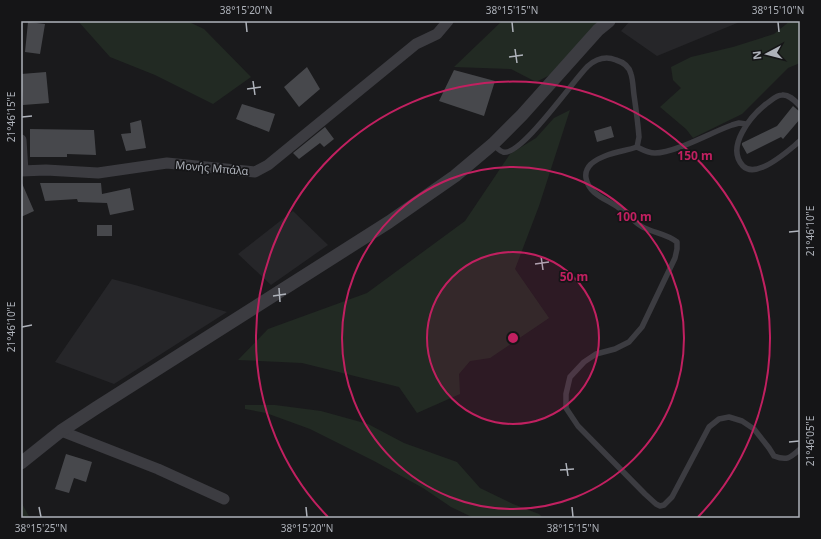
<svg xmlns="http://www.w3.org/2000/svg" width="821" height="539" font-family="'Noto Sans',sans-serif">
<style>
.built{fill:#262629}
.green{fill:#222a23}
.building{fill:#47484c}
.lines{fill:none;stroke-linecap:round;stroke-linejoin:round}
.service{stroke:#3c3c41;stroke-width:5.5}
.minor{stroke:#3c3c41;stroke-width:11}
.tertiary{stroke:#3c3c41;stroke-width:13}
.ticks{fill:none;stroke:#aeb2ba;stroke-width:1.5}
.ring{fill:none;stroke:#c12060;stroke-width:2}
.labels{text-anchor:middle;stroke-width:3.5;stroke-linejoin:round;paint-order:stroke}
.street-label{font-size:11px;fill:#aeb2ba;stroke:#151517}
.centre{fill:#c12060;stroke:#151517;stroke-width:2}
.ring-label{font-size:12px;text-anchor:middle;font-weight:bold;fill:#c12060;stroke:#151517;stroke-width:3.5;stroke-linejoin:round;paint-order:stroke}
.neatline{fill:none;stroke:#aeb2ba;stroke-width:1.5}
.ticks-label{font-size:10px;text-anchor:middle;fill:#aeb2ba}
</style>
<rect width="100%" height="100%" fill="#1a1a1c"/>
<path class="built" d="M630,21h112l-85,35 -36,-25z
M293,211l35,34 -57,40 -33,-31z
M112,279l23,6 92,27 -113,72 -59,-22z"/>
<path class="green" d="M78,21h109l17,8 47,48 -38,27 -58,-29 -45,-18z
M502,21h98l-48,53 -16,8 -25,-13 -57,-2z
M790,21h10v42l-12,5 -46,46 -49,24 -7,-9 -26,-22 21,-19 -8,-8 -2,-13 20,-10 42,-10 41,-13z
M570,110l-31,96 -24,63 34,49 -59,40 -20,3 -11,13 1,20 -43,19 -18,-26 -97,-24 -64,-3 30,-31 99,-36 98,-72 45,-67 26,-16 18,-20z
M245,405h30l46,6 47,13 36,19 53,19 23,26 33,16 26,10 4,4h-69l-23,-11 -28,-19 -49,-27 -64,-32 -44,-16 -21,-4z
M21,502l9,16h-9z"/>
<path class="building" d="M28,22l17,2 -5,30 -15,-2z
M307,67l13,22 -21,18 -15,-20z
M454,70l41,11 -11,35 -45,-15z
M46,72l3,31 -26,2 -2,-31z
M242,104l33,10 -6,18 -33,-13z
M793,106l7,6v7l-17,20 -2,-2 -34,17 -5,-9v-2l35,-17z
M141,120l5,28 -20,3 -5,-17 10,-1 -1,-10z
M611,126l3,11 -17,5 -3,-11z
M325,127l9,12 -10,8 -4,-4 -21,16 -6,-6z
M30,129l64,1 2,25 -29,-1v3h-37z
M21,181l13,30 -13,6z
M40,183h61l1,11 28,-6 4,22 -24,5 -3,-12 -29,-1 -1,-3 -32,2z
M97,225h15v11h-15z
M66,454l26,8 -6,20 -12,-4 -5,15 -14,-4z"/>
<g class="lines">
<path class="service" d="M800,106c-5,-5 -11,-12 -18,-11 -6,0 -11,6 -16,9 -15,12 -41,43 -23,62 5,5 13,4 20,1 13,-5 26,-17 37,-26
M494,144c2,3 6,7 9,8 18,5 71,-73 85,-86 8,-7 18,-10 28,-6 7,2 13,6 15,14 2,6 2,14 3,21 2,14 4,28 5,42l-2,10c-15,5 -33,6 -46,17 -4,4 -6,8 -5,14 3,17 21,21 33,30 8,5 14,13 22,18 11,7 25,7 36,16v7l-2,9 -33,69 -13,15 -14,7 -19,5 -12,8 -14,15 -4,17v14l12,18 67,68 11,10 4,2 4,-1 8,-8 37,-70 10,-8 10,-2 13,4 12,8 15,19 5,8c13,5 16,2 26,-7
M637,147c6,3 11,6 18,6 20,0 57,-21 77,-28l7,-2 7,1"/>
<path class="minor" d="M21,140l2,31
M21,171l25,-1 52,3 69,-10 88,9 13,-7 148,-121 21,-10 11,-13
M61,431l97,38 66,30"/>
<path class="tertiary" d="M21,463l40,-32 35,-23 293,-186 66,-46 38,-32 29,-29 76,-85 11,-9"/>
</g>
<path class="ticks" d="M246,22l1,10M512,22l1,10M778,22l1,10M515,49l2,14M509,57l14,-2M253,81l2,14M247,89l14,-2M22,117l10,-1M789,232l10,-1M541,256l2,14M535,264l14,-2M279,288l1,14M273,296l13,-2M22,327l10,-2M789,442l10,-1M566,463l2,13M560,470l14,-1M39,507l2,10M306,507l1,10M572,507l1,10"/>
<circle cx="513" cy="338" r="86" fill="#c12060" fill-opacity=".12"/>
<g class="ring">
<circle cx="513" cy="338" r="86"/>
<circle cx="513" cy="338" r="171"/>
<path d="M328 517A257 257 0 1 1 698 517"/>
</g>
<g class="labels">
<g class="street-label">
<text transform="translate(212 168) rotate(5)" y="4">Μονής Μπάλα</text>
</g>
</g>
<circle cx="513" cy="338" r="6" class="centre"/>
<g class="ring-label">
<text x="695" y="160">150 m</text>
<text x="634" y="221">100 m</text>
<text x="574" y="281">50 m</text>
</g>
<rect width="821" height="539" fill="none" stroke="#151517" stroke-width="44"/>
<g transform="translate(767 54) rotate(263)" stroke="#151517" stroke-width="3" paint-order="stroke">
<path d="M0-3L7 15L0 10L-7 15Z" fill="#aeb2ba"/>
<text y="-6" font-size="11" font-weight="bold" text-anchor="middle" fill="#aeb2ba">N</text>
</g>
<rect x="22" y="22" width="777" height="495" class="neatline"/>
<g class="ticks-label">
<text x="246" y="14">38°15'20"N</text>
<text x="512" y="14">38°15'15"N</text>
<text x="778" y="14">38°15'10"N</text>
<text transform="translate(11 117) rotate(-90)" y="4">21°46'15"E</text>
<text transform="translate(810 231) rotate(-90)" y="4">21°46'10"E</text>
<text transform="translate(11 327) rotate(-90)" y="4">21°46'10"E</text>
<text transform="translate(810 441) rotate(-90)" y="4">21°46'05"E</text>
<text x="41" y="532">38°15'25"N</text>
<text x="307" y="532">38°15'20"N</text>
<text x="573" y="532">38°15'15"N</text>
</g>
</svg>
